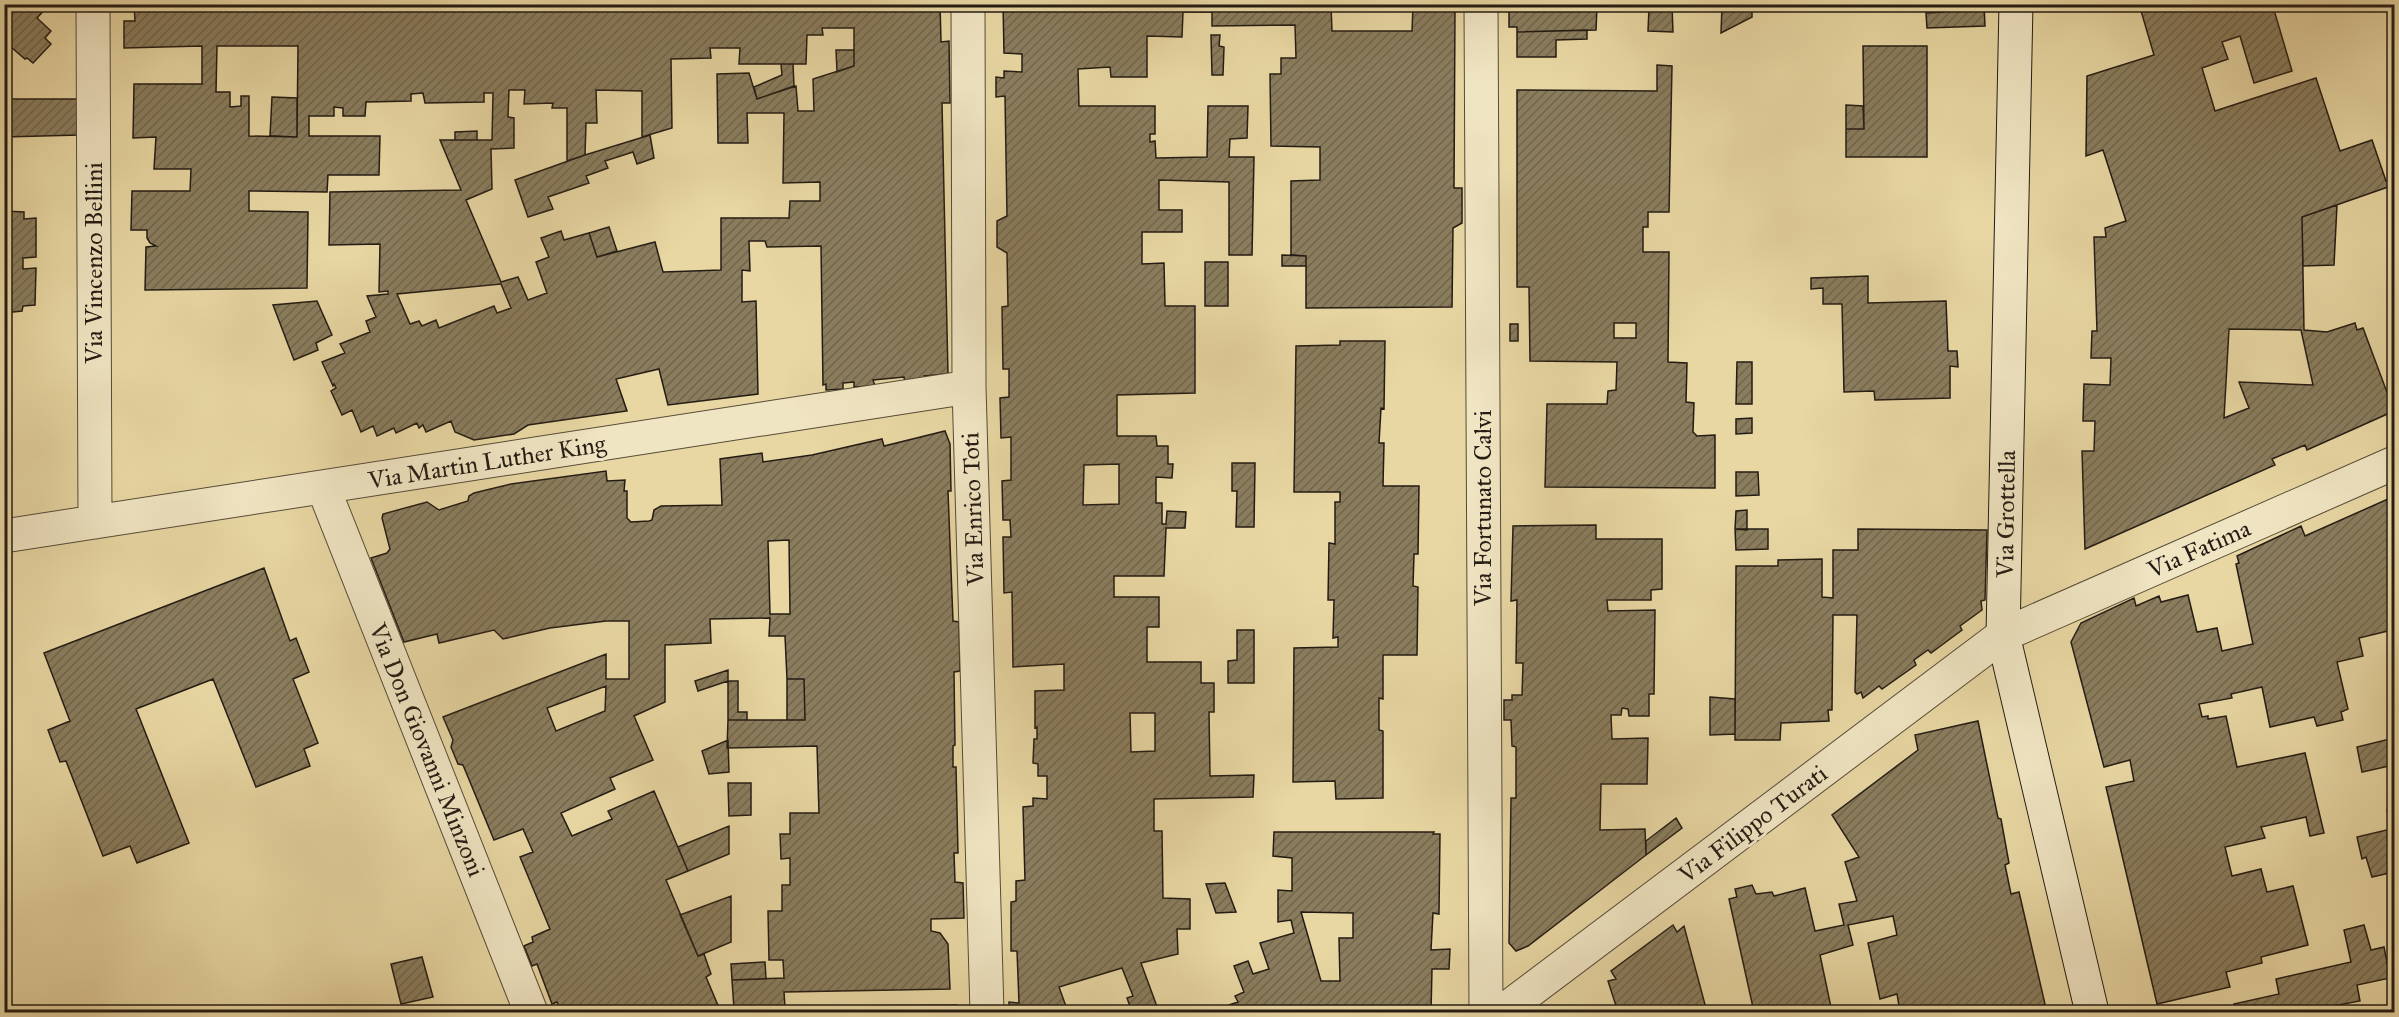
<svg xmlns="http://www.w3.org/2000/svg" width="2399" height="1017" font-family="'IM FELL Great Primer',serif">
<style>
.building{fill:url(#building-hatch);stroke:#241c14;stroke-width:1.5;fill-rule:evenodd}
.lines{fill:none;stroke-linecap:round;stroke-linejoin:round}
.street-casing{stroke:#554b38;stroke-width:35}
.secondary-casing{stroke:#241c14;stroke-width:35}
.street{stroke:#f0e5c3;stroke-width:33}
.secondary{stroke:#f0e5c3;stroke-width:33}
.labels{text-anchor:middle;stroke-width:6;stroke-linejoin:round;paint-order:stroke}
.street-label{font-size:24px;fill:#241c14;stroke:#f0e5c3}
</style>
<defs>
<pattern id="building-hatch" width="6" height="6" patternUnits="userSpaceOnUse" patternTransform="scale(1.5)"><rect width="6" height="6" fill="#8a7d5e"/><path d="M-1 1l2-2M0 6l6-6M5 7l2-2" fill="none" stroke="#71664c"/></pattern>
</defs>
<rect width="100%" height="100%" fill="#e8d7a3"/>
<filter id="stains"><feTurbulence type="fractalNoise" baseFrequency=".00333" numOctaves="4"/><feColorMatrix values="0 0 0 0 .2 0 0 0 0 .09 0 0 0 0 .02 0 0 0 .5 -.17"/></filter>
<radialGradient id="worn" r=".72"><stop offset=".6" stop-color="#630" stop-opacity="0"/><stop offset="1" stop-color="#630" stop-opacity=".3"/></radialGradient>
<path class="building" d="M4,4h46l-13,14 14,13 -6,7 6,6 -18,19 -6,-5 -2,1 -21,-18z
M134,4h806l1,38 8,-1 1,62h-8l6,271 -24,2 1,6 -20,1 -1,-6 -31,3 2,6 -21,1v-5l-11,1v6l-17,1v-6l-3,1 -2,-139 -54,1 -2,-6h-16l1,30 -8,-1v32l14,-1 2,93 -90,11 -9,-36 -43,10 11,32 -99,14 -14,9 -40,6 -19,-8 -4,-11 -25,11 -3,-7 -4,3 -2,-5 -21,10 -2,-5 -17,8 -4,-10 -12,6 -9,-22 -10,5 -11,-24 5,-3 -2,-4 -1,2 -11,-24 23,-9 -5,-9 30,-12 -4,-11 10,-4 -9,-21 21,-2v-3l-9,1 1,-48 -51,1 1,-53 131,-2 -21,-50h52l1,-47h-9v9l-59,1 -2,-10 -12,1v7l-45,1 -1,14h-22v-8l-9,-1v9h-25v20h71l-1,39h-51l-1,17 -78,-1v20l59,1 -1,76 -162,2 1,-43 10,-1 -6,-3 -3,-5v-8h-16l1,-39h58l1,-22h-37l2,-32 -23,1 1,-54h68v-38l-78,2v-27h11zM822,28h32v38l-41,13 1,32h-16l-2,-25 -39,13 -8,-26 -32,1 1,69h30l-1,-30h37l-1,70 37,-1v19h-30l-1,17h-68v52l-58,2 -8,-30 -58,15 -8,-24 -25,7 -3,-9 -20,7 8,19 -13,5 11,31 -19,7 -10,-23 -17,5 -35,-82 26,-11 -1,-40 23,-1v-30l-6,-1 1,-27h16l-1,14 29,-1 -1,5h15v53l18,-6 1,-32h11l-1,-33 46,1v46l30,-9 -1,-69 40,-1 -1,-10h30l-1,16h67l1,-29h16zM217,46h81l-1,91 -48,-1v-40h-8v10l-11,1v-15h-14zM501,284l10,24 -14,5 -3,-7 -55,22 -3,-8 -14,6 -3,-5 -9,3 -13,-30z
M1003,4h460v6l-8,-1 -1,179h8v35l-9,5 -1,79 -146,1v-52l-15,-1v-74l29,-1v-33l-49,-1 -1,-72h11v-16h15l-1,-33 -83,1v-14h-29l-1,25 -35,-1v41h-36l-1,-10 -32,2 1,37h76v28h-5v8l5,-1 1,17 51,-1 1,-51h40l-1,32 -17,1 -1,18h25l-2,98h-23v-73l-70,-2v30h23v22h-40v32l22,-1 1,43h30v87l-78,2v41h39l1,10h11v18h5l-1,14 -16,-1v26h6v21h4l1,-13 19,1 -1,16h-19l-2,48h-50v21h45v30h-12v35h54v21h13v29h-5l1,64 44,-1 -1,22 -99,2v32h8l1,67 27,1v30h-13l1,25 -37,9 18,49h-27l-5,-14 6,-2 -11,-28 -63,19 9,25h-59v-10l10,1 -2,-52h-6v-49l5,-1v-20l9,-1 -2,-73 10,-1v-8l14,1v-23h-9v-12l-5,-1 1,-24h3v-12l-2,1v-37l29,-1v-26l-51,3 -1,-75 -8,1 -1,-56h8l-1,-17h-7l-1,-39 9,-1v-43l-10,1 -1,-40 9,-1v-28h-6l-1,-62 6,-1 -1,-53 -10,-6v-26l10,-5 -2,-120 -9,1v-20l8,1v-7l18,1v-18l-18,-1zM1331,6h82l-1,25h-80zM1119,464v40l-36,1 1,-40zM1130,713h25v38l-24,1z
M1509,4h243v13l-31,16 1,-27h-50l1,26 -25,-1 1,-23 -52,-1 -1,23 -79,2v-5h-8z
M1943,4h41l1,22 -58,2 -1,-15 18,-1z
M2139,4h150l-15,6 18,61 -38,12 -14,-47 -18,6 6,17 -26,9 13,43 101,-33 24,73 32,-11 14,41 8,-3v26l-6,-17 -86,30 2,113 23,2 28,-9 2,7 6,-2 31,83 -87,39 -2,-5 -33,14 3,6 -190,84 -3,-98h12l1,-30h-12l1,-37 26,1 1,-27h-20l1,-27h5l-3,-94h12l-1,-9 21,-7 -23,-71 -17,6 1,-80 67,-21zM2229,329l72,1 12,55 -74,-3 10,26 -25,10z
M1587,30v9l-31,1v17h-39v-25z
M1211,35h9l-1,11 5,1 -1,28h-11z
M1863,46h64v111h-81v-28h18z
M836,50h18v16l-17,6z
M781,64h12l1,22 -37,13 -3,-12 28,-12z
M1657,65l15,1 -3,146h-21v15h-5v25h26l-1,110 19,1 -1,39 8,1 -1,29 4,4 18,-1v53l-170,-1 2,-83h60l1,-13 8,-1 1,-28 -87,-1 -1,-74h-12v-197l140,1zM1614,323h22v15h-22z
M272,97l25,1v39l-27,-1z
M4,99h75v36l-75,2z
M1846,105l17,1 1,23h-18z
M477,131v9h-22v-8z
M650,135l4,23 -17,6 -4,-12 -28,9 3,7 -22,8 3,7 -41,14 5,12 -25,8 -13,-37 70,-25z
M2337,205l-3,60 -31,1 -1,-49z
M4,211l20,1v7l12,-1v39l-13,1v11l13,-1 -1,37 -12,1 -1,5 -18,2z
M609,227l8,24 -20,6 -8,-24z
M1282,255l24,1v10h-24z
M1205,262h23v44h-23z
M1868,276v27l78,-2 2,50h9l1,16 -8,-1v32l-75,2 -1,-9 -30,1 -2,-88h-19v-16l-12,1v-11z
M317,301l15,34 -16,8 2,7 -24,10 -21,-55z
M1510,324h8v17h-8z
M1340,341h45l-1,68 -3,-1 -2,35h5l-1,43h36l-1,68h-4l-1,32 5,1 -1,68h-34v44l-4,-1v32l4,1v67l-47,1 -1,-18 -42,1 1,-134 44,-1v-10l-5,1 1,-38h-6l1,-57 6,1v-42h5v-10h-46l2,-146 44,-1z
M1737,362h15v42h-16z
M1752,418v15l-16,1v-15z
M945,431l5,13 1,47h-3l5,130 6,1 1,49 -6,1 1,73 -2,1v21h3l2,86h-4l1,29 8,1 1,35 -33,1v12l9,2 8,11 2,45 -166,3 1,15 -51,2 -2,-29 52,-2 -1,-18h-14l-1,-49h14v-26h8v-27l-9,1 -1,-25h10v-21h29l-2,-67 -90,2 1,-28h77l-1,-41h-17l-2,-43h-16l1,-18 -60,1 1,24 -46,2v57l-31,14 19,44 -43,18 5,11 -54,24 11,23 40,-17 -4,-8 46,-20 34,80 -22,9 32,76 6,-2 7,20 -5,3 14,33 13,-4v6h-172l-4,-10 -5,2 -15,-40 -5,2 -8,-20 9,-4 -1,-5 18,-8 -30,-72 13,-5 -10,-23 -29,11 -31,-75 -5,-1 -7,-17 2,-7 -10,-23 163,-63v25h23v-58h-23l-56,7 -47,11 -9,-9 -55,13 -2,-9 -33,8 -33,-84 16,-5 3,-4 -8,-31 1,-4 44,-12 12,8 29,-9 1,-5 5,-3 37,-9 95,-13 1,10 18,-1 -1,11h3v27l4,4 18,-1 3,-1 2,-10 7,-4 61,-1 -2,-46 42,-6 1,9 49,-7 70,-16 2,7zM789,540l1,74h-20l-2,-73zM606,686l-1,25 -49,20 -9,-23z
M1232,463h23l-1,64h-18l1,-36h-5z
M1736,472h22l1,23 -23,1z
M2388,499l4,9 2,-1v135l-2,-12 -33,8 4,18 -26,6 11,47 -7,3 2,8 -26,6 -3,-9 -44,10 -8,-40 -31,7 1,4 -33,6 3,13 6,-1v3l18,-3 11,51 68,-14 19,80 -14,3 -4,-19 -45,10 4,11 -40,9 7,29 29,-7 6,23 26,-6 15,59 -47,12 1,6 -36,9 4,15 -73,17 -51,-217 28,-6 -4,-21 -26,7 -33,-125 10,-19 53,-25 2,8 23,-10 2,6 27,-7 9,37 20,-4 5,23 31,-7 -17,-80 3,-1 -2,-7 64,-30 4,10z
M1747,510v20l-12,-1 1,-18z
M1596,525v14h66v50l-11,1v10h-44l1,11 47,-1 -1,84h-5v22h-20l-1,-7 -6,-1 -1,7h-10l1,24 36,-1 -1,46h-46l-1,46 45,-1 1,26 -118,91 -12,5 -7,-8 2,-145h5v-51l-4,-1 -1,-26h-7v-20h8v-5h10l1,-32h-7l1,-63 -6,1 2,-75z
M1735,529h33v20l-32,1z
M1858,529l129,1 -2,70 -4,1 1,9 -22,16 2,4 -31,23 -3,-3 -14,10 2,5 -34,24 -3,-3 -16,12 -2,-6 -4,2 -2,-2 2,-77h-24l-1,95h-4l1,11 -48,2 -1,17h-45l1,-174h42v-6l44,-1v38l11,1v-48h25z
M264,568l26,73 6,-3 13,34 -16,7 25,64 -14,6 6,17 -54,21 -43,-108 -77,30 53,134 -52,20 -7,-17 -27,10 -37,-95 -6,1 -12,-32 22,-9 -26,-68z
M1237,630h17v53h-26v-22l9,-1z
M728,670v11l-30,10 -3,-10z
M787,679h17l1,41h-18z
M728,681h10v31h9v8h-19z
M1710,697l25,2v35l-25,1z
M1978,721l20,97 3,1 8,44 -4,2 6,29 8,-2 26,112 -6,3 2,5h-141l-3,-18 -17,5 -12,-56 29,-8 -4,-19 -45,9 5,20 -33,10 12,57h-78l-25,-113 8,-2 -2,-8 17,-4 4,9 16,-2 2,4 31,-8 10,43 29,-6 -5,-21 18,-3 -12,-39 14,-5 -27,-42 86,-65 -3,-15z
M2394,738v27l-32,7 -5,-25z
M728,740l1,32 -20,2 -7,-23z
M728,783h23v32l-22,1z
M2394,808v64l-22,5 -6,-20 -4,2 -5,-22 34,-8 -4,-19z
M1676,818l6,10 -36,27v-14z
M729,826v28l-41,17 -10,-24z
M1274,832h160l-1,2h7l-1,80 -6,-1 -2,37 19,-1 -1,20h-17l-1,43h-199l-3,-7 9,-3 -3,-6 9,-4 -10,-26 14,-5 5,13 16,-5 -9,-26 34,-10 -3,-13 -13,2v-32l14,1v-33l-19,-2zM1301,912l52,1v25h-14l1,43h-19z
M1225,883l11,29 -20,1 -10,-29z
M731,896v46l-33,14 -18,-41z
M1673,925l4,7 7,-6 23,86h-89l-10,-31 8,-2 -5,-8z
M2364,925l7,25 13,-3 6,31 -33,7 3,16 -49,9 1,2h-93l17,-3 -2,-5 45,-10 -3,-15 75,-17 -7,-32z
M422,957l11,40 -32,7 -10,-40z
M2394,961v24l-5,-23z
M765,962l1,17 -34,1 -1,-16z
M957,1005l1,7h-127v-6z
M751,1008v4h-17v-3z"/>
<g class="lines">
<g class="street-casing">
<path id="street" d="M93,4l2,518
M968,4l1,383 18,625
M1481,4l5,1008
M323,487l208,525
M4,536l965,-149
M1502,1012l501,-377 391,-172"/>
</g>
<g class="secondary-casing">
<path id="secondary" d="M2016,4l-13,631 89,377"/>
</g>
<use href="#street" class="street"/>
<use href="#secondary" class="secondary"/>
</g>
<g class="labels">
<g class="street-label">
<text transform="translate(94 263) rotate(-90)" y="8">Via Vincenzo Bellini</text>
<text transform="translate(487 462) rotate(-9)" y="8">Via Martin Luther King</text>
<text transform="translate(1483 508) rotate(-90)" y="8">Via Fortunato Calvi</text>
<text transform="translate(973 509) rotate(-92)" y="8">Via Enrico Toti</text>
<text transform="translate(2006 514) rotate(-89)" y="8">Via Grottella</text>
<text transform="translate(2199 549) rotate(-24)" y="8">Via Fatima</text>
<text transform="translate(427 750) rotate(68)" y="8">Via Don Giovanni Minzoni</text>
<text transform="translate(1753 824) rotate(-37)" y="8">Via Filippo Turati</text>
</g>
</g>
<rect width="2399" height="1017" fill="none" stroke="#e8d7a3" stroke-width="24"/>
<rect x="6" y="6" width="2387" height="1005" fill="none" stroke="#241c14" stroke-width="3"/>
<rect x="12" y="12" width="2375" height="993" fill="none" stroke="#241c14" stroke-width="1.5"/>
<rect width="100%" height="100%" filter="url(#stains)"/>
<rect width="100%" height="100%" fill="url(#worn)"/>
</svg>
